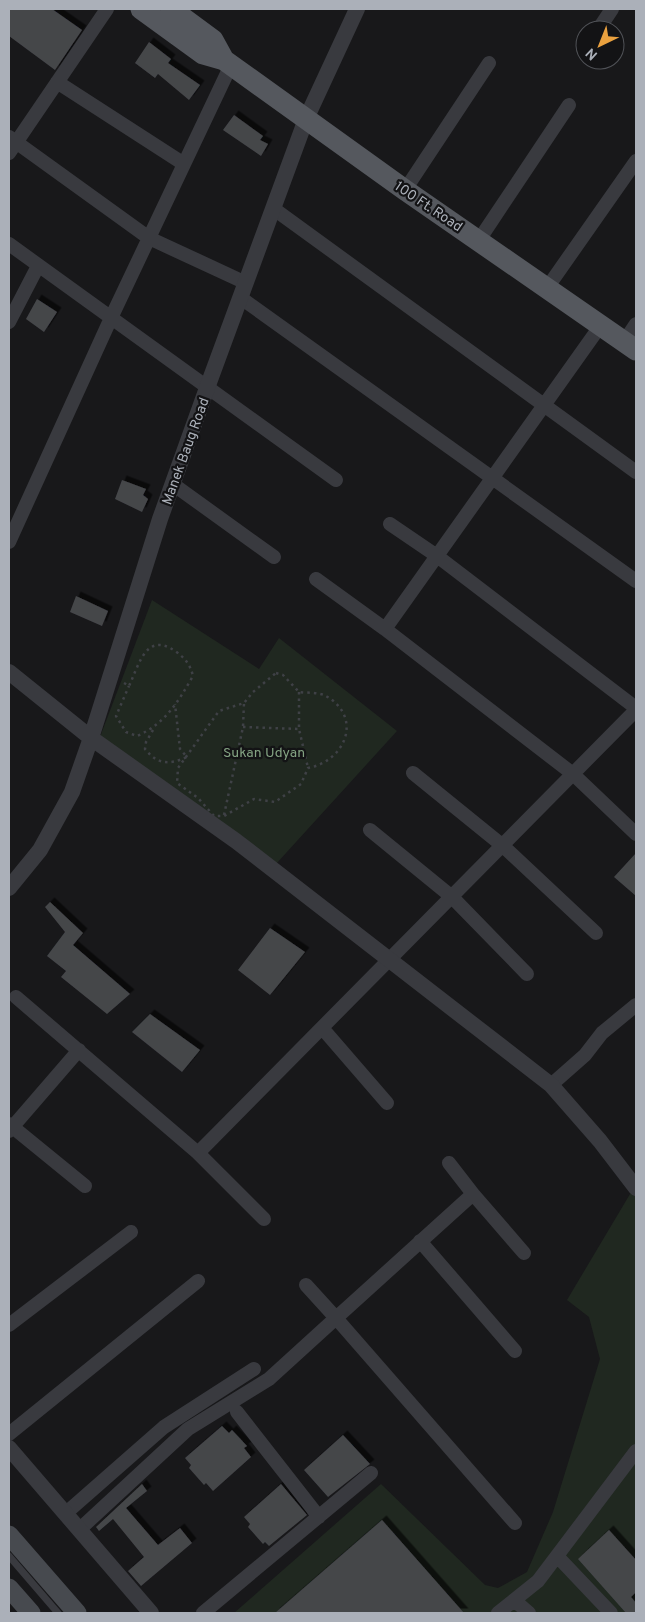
<svg xmlns="http://www.w3.org/2000/svg" width="645" height="1622" font-family="Overpass,sans-serif">
<style>
.green{fill:#202820}
.building{fill:#45464a;filter:url(#shadow)}
.lines{fill:none;stroke-linecap:round;stroke-linejoin:round}
.path{stroke:#3f4146;stroke-width:2.5;stroke-dasharray:2.5 4;stroke-linecap:butt}
.service{stroke:#393a3f;stroke-width:7}
.minor{stroke:#393a3f;stroke-width:14}
.tertiary{stroke:#393a3f;stroke-width:16}
.secondary{stroke:#474a4f;stroke-width:19}
.primary{stroke:#55585e;stroke-width:21}
.labels{text-anchor:middle;stroke-width:4.5;stroke-linejoin:round;paint-order:stroke}
.street-label{font-size:14px;fill:#abb0b9;stroke:#131315}
.park-label{font-size:14px;fill:#84a383;stroke:#131315}
</style>
<defs>
<filter id="shadow"><feDropShadow dx="4.5" dy="-4.5" stdDeviation="0" flood-color="#0009"/></filter>
</defs>
<rect width="100%" height="100%" fill="#18181a"/>
<path class="green" d="M152,600l107,69 20,-31 118,93 -121,133 -176,-127z
M636,1184v429h-402l147,-129 104,101 13,3 29,-16 26,-60 47,-153 -11,-42 -22,-17z"/>
<path class="building" d="M9,9h43l30,21 -27,40 -46,-34z
M149,42l22,17 -3,4 32,22 -11,15 -31,-26 -3,4 -20,-15z
M234,115l29,21 -3,4 8,4 -7,12 -38,-26z
M37,299l20,13 -13,20 -18,-13z
M122,480l24,9 -3,6 5,4 -6,13 -27,-13z
M76,596l32,15 -6,15 -32,-14z
M636,853v43l-22,-19z
M50,902l33,31 -10,12 57,49 -23,20 -46,-37 5,-6 -19,-15 18,-24 -20,-25z
M270,928l35,24 -35,43 -32,-25z
M150,1014l50,36 -18,22 -50,-40z
M222,1426l7,7 3,-3 15,16 -3,2 7,9 -38,34 -7,-8 -2,2 -15,-17 2,-3 -6,-7z
M343,1435l27,29 -42,33 -24,-27z
M142,1484l5,7 -21,17 32,37 22,-17 12,15 -51,43 -13,-15 16,-14 -31,-38 -14,12 -3,-4z
M281,1484l26,31 -38,31 -4,-4 -2,2 -15,-17 2,-3 -6,-7z
M382,1520l82,93h-189z
M609,1530l27,30v32l-5,5 5,6v10h-10l-48,-54z"/>
<g class="lines">
<path class="path" d="M276,673l7,2 16,17c7,1 20,0 27,4 37,21 20,65 -18,72l-7,16 -26,18 -21,-3 -30,17h-10l-16,-18 -21,-15 1,-15 41,-57 25,-8 9,-11z
M124,683l5,3c10,-21 17,-55 46,-35 10,7 15,13 18,25 -15,26 -28,48 -56,60l-11,-4 -10,-16 13,-30
M299,692v37l9,39
M243,727l56,2
M153,730l-7,12 -1,7c13,16 24,16 42,8l-7,-8 -5,-45
M224,815l19,-88 1,-24"/>
<path class="service" d="M9,1556l49,57"/>
<path class="minor" d="M598,30l14,-21
M57,82l127,82
M9,137l140,101 97,45
M9,153l98,-144
M405,190l84,-127
M274,209l362,263
M479,240l90,-135
M9,244l327,236
M547,288l89,-127
M241,298l395,283
M9,322l29,-56
M624,342l12,-18
M174,485l100,72
M390,524l47,32 199,152
M9,542l102,-224 120,-253
M316,579l69,50 188,145 63,60
M385,629l216,-304
M413,773l90,73 93,87
M370,830l82,67 75,77
M16,997l182,156 438,-443
M323,1029l64,74
M551,1085l34,-30 17,-22 34,-28
M9,1124l76,62
M9,1131l70,-81
M198,1153l66,66
M449,1163l24,31
M420,1241l95,110
M9,1325l122,-93
M237,1412l82,105
M9,1434l189,-153
M66,1513l98,-86 90,-58
M515,1523l-179,-205 137,-124 51,59
M80,1529l108,-100 81,-50 67,-61 -30,-33
M557,1556l54,57
M514,1600l15,13
M203,1613l168,-140
M498,1613l40,-32 98,-130"/>
<path class="tertiary" d="M9,672l82,66 145,103 315,244 49,56 36,47
M9,888l31,-38 32,-58 19,-54 69,-219 47,-131 99,-269 51,-110
M9,1448l142,165"/>
<path class="secondary" d="M9,1535l68,78
M9,1588l22,25"/>
<path class="primary" d="M141,9l62,45 21,6 7,5 174,125 231,160
M171,9l42,31 11,20"/>
</g>
<g class="labels">
<g class="street-label">
<text transform="translate(429 206) rotate(34)" y="5">100 Ft. Road</text>
<text transform="translate(185 451) rotate(-70)" y="5">Manek Baug Road</text>
</g>
<g class="park-label">
<text x="264" y="757">Sukan Udyan</text>
</g>
</g>
<rect width="645" height="1622" fill="none" stroke="#abb0b9" stroke-width="20"/>
<g transform="translate(600 45) rotate(223)"><circle r="24" fill="#131315" stroke="#505257"/>
<path d="M0-4L9 19L0 12L-9 19Z" fill="#eaa13f"/>
<text y="-8" font-size="14" font-weight="bold" text-anchor="middle" fill="#abb0b9">N</text>
</g>
</svg>
